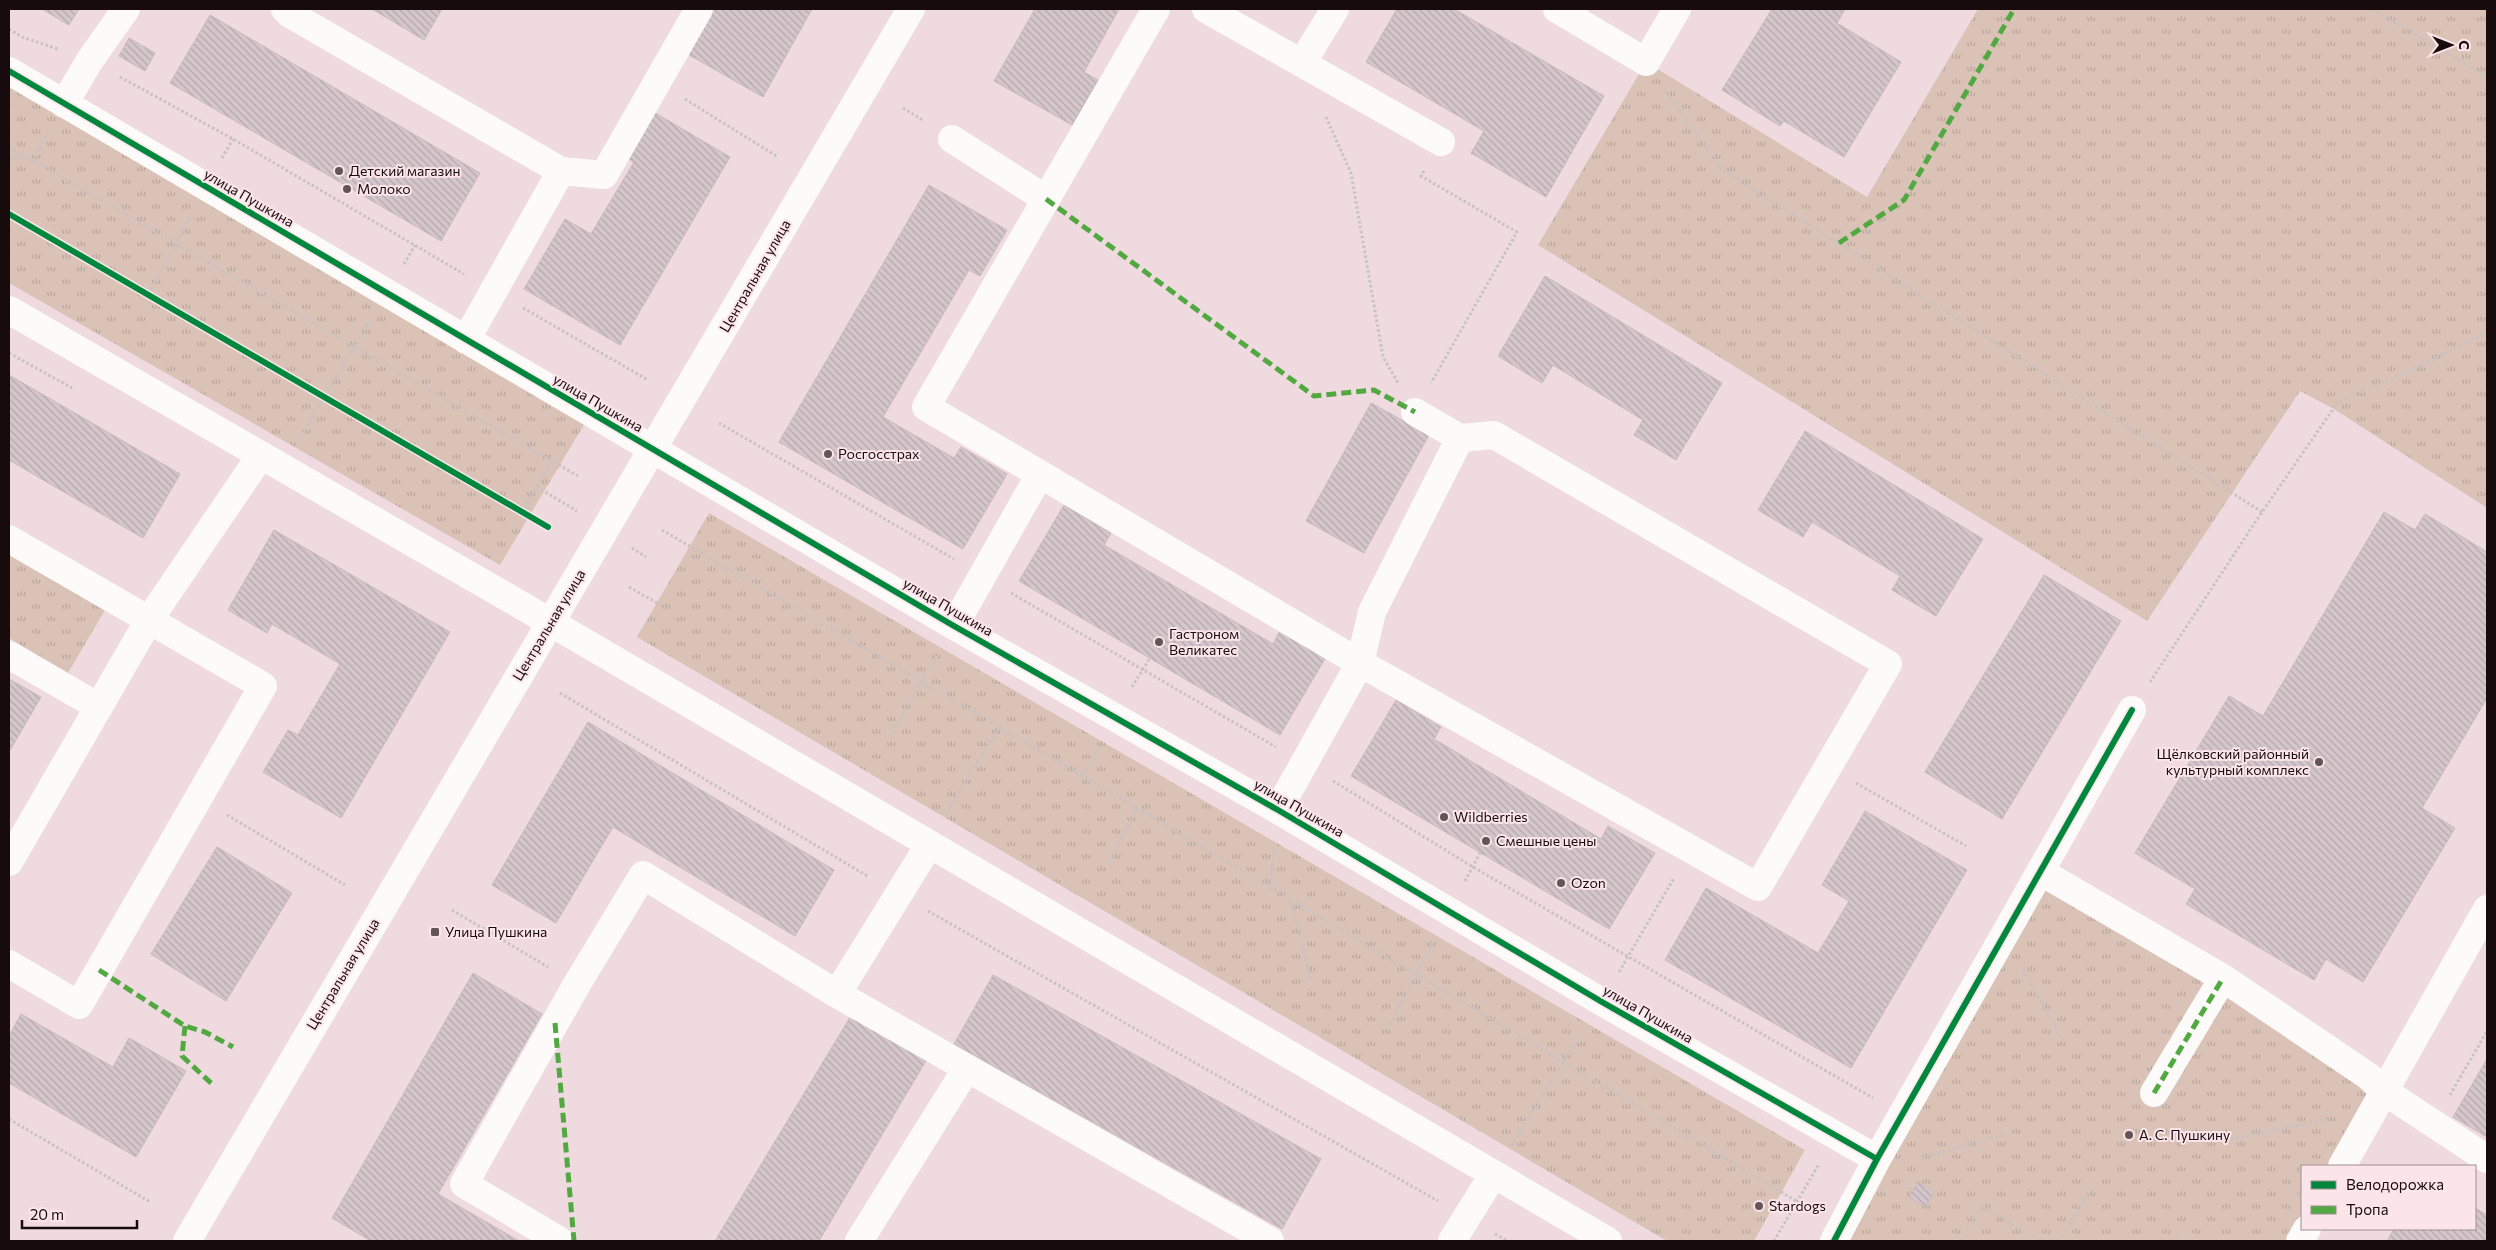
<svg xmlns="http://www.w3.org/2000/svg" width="2496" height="1250" font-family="Commissioner,sans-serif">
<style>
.park{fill:url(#park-tufts)}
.building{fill:url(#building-back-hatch);stroke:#c7b9bf}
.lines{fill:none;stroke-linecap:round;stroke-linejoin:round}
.path{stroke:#c8c2c2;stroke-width:3;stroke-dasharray:2.5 2.5;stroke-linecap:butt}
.minor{stroke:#fdfafa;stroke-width:28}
.major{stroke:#fdfafa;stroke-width:28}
.quiet{stroke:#52a841;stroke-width:5;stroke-dasharray:10 5;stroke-linecap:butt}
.cycleway-casing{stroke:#fbe5e9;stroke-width:9}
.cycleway{stroke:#00873e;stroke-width:6}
.poi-dot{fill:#635457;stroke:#fbe5e9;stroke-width:2}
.labels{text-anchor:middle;stroke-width:4;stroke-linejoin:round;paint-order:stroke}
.poi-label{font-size:14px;fill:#170b0e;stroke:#fbe5e9;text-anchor:start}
.street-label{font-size:14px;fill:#170b0e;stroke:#fbe5e9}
</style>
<defs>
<pattern id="park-tufts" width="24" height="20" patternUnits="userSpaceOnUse" patternTransform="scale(1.25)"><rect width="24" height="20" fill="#dac3b6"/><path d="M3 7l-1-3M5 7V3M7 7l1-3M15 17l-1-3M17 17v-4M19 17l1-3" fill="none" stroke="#baa69b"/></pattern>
<pattern id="building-back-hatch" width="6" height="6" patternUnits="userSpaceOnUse" patternTransform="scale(1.25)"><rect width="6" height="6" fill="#d4c6cb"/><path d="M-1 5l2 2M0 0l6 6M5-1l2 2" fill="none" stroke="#b5a9ad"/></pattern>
</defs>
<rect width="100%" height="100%" fill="#efdbdf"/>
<path class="park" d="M1978,9h509v499l-153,-99 -34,-18 -153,230 -609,-376 108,-183 221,135z
M9,82l576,341 -85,142 -491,-282z
M709,513l1096,637 -51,91h-87l-1030,-604z
M9,554l96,56 -37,63 -59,-35z
M2041,872l343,219 -42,75h-40l-2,75h-466z"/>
<path class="building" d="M42,9h37l-10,16z
M372,9h70l-18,31z
M708,9h104l-49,88 -79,-45z
M1035,9h84l-35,63 14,8 -26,45 -78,-44z
M1397,9h57l150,87 -58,101 -75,-44 13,-22 -118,-69z
M1772,9h73l-8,14 64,39 -57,95 -60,-36 -4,5 -58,-36z
M210,15l270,158 -39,68 -271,-158z
M129,38l26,15 -10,18 -26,-15z
M652,111l78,46 -110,188 -96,-56 41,-70 26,15 43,-72 -9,-5z
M929,185l78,45 -27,46 -11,-6 -86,147 71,41 7,-11 46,27 -44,75 -184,-107z
M1545,276l177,107 -46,77 -42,-25 9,-15 -90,-55 -11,18 -44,-27z
M9,375l171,99 -37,64 -134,-78z
M1371,403l58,32 -65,118 -58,-32z
M1805,431l178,108 -47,77 -44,-26 8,-14 -88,-54 -9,15 -45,-27z
M1064,505l47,28 -7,12 169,99 7,-13 46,26 -46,78 -261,-154z
M2384,512l31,18 10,-16 62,38v146l-65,110 33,20 -92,154 -37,-23 -12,21 -128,-76 9,-15 -60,-36 94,-157 34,20z
M274,530l176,102 -109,186 -78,-46 25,-42 10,5 42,-71 -68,-40 -5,9 -39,-23z
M2044,575l77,46 -119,198 -77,-47z
M9,679l32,18 -32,55z
M1396,700l45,27 -7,12 167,100 7,-13 47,27 -46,76 -258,-153z
M588,722l246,148 -39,66 -182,-109 -57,96 -64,-38z
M1865,811l102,59 -116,198 -186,-108 41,-72 112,65 31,-52 -27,-16z
M217,847l75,46 -66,108 -75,-47z
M473,973l69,41 -104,180 81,47h-148l-39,-23z
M993,975l328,184 -39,70 -328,-185z
M21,1014l92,53 16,-29 57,33 -50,86 -127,-74v-47z
M852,1014l75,45 -108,182h-104z
M2487,1059v78l-34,-20z
M1918,1182l16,10 -9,15 -16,-10z
M2475,1208l12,7v26h-100l7,-12h81z"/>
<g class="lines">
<path class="path" d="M2372,9l115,68
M9,29l13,8 36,12
M120,77l113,62 231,135
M1665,90l56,79 541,343
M685,99l93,58
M903,108l21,13
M1326,117l25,56 32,184 15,26
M9,147l569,329
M222,158l11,-19
M9,161l12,-6
M33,161l15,-28
M1424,171l-3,5 96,56 -86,151
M404,264l11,-19
M148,294l43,-78
M523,308l125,72
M9,353l63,35
M719,423l235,136
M300,438l70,-117
M537,487l40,24
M522,512l30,-51
M662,530l421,246 730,435
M632,548l14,9
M629,587l35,20
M1011,593l265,154
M2150,682l112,-170 76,-110 82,-36 67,-34
M1132,687l18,-29
M560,693l309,184
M890,736l47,-81
M1083,776l16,-29
M1333,781l140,86 400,231
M1856,783l110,63
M227,815l118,70
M946,815l52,-88
M1109,862l28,-54
M1465,881l15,-28
M1271,886l3,-38
M1291,900l20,81
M452,910l96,57
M928,911l510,290
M2023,970l39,69
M1619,972l55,-94
M1390,1025l43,-83
M2450,1095l37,-64
M9,1119l141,83
M2232,1139l98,-20
M1511,1146l72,-115
M1923,1157l83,-23
M2298,1196l4,-7
M1495,1234l13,7
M2177,1235l1,6
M1774,1241l45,-77
M1962,1241l21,-35 57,35
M2058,1241l36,-55"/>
<path class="minor" d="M285,9l5,5 271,157 -95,169
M1156,9l-230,398 434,256 398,224 130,-223 -394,-229 -34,3 -45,-26
M1206,9l235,133
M1557,9l89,53 31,-53
M1302,63l33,-54
M9,71l945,555 324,184 324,192 275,157
M64,104l26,-44 36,-51
M952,139l94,60
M561,171l43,4 95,-166
M9,310l498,287 1101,644
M9,539l254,147 -184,319 -70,-41
M954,626l86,-152
M9,655l90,52
M1278,810l82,-147 12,-51 88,-174
M9,862l140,-242 112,-165
M2041,872l182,106 145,98 16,15 103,68
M837,994l92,-149
M2154,1093l69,-115
M2342,1166l145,-257
M560,1241l-96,-57 113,-200 66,-109 194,119 433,247
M859,1241l108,-173
M1452,1241l41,-66
M1834,1241l43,-82 255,-449
M2300,1241l7,-12"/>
<path class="major" d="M187,1241l724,-1232"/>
<path class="quiet" d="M1046,199l268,197 60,-6 41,22
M1839,243l65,-43 110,-191
M99,970l86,56 20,6 28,15
M555,1023l19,218
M185,1026l-3,30 30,28
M2154,1093l69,-115"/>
<g class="cycleway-casing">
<path id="cycleway" d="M9,71l945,555 324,184 324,192 275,157
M9,214l539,313
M1834,1241l43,-82 255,-449"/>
</g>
<use href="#cycleway" class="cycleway"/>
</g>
<g class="poi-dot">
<circle cx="339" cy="171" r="5"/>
<circle cx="347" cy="189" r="5"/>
<circle cx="828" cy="454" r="5"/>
<circle cx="1159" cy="642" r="5"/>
<circle cx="2319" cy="762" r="5"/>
<circle cx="1444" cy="817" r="5"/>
<circle cx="1486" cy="841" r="5"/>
<circle cx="1561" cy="883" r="5"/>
<rect x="430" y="927" width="10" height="10" rx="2.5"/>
<circle cx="2129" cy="1135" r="5"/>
<circle cx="1759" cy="1206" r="5"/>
</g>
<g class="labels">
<g class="poi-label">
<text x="349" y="176">Детский магазин</text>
<text x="357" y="194">Moлоко</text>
<text x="838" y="459">Росгосстрах</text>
<text x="1169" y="639">Гастроном<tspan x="1169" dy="16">Великатес</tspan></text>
<text x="2309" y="759" text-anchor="end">Щёлковский районный<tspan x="2309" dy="16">культурный комплекс</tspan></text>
<text x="1454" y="822">Wildberries</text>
<text x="1496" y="846">Смешные цены</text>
<text x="1571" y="888">Ozon</text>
<text x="445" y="937">Улица Пушкина</text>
<text x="2139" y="1140">А. С. Пушкину</text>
<text x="1769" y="1211">Stardogs</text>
</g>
<g class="street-label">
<text transform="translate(249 198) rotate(30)" y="5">улица Пушкина</text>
<text transform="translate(755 276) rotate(-60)" y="5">Центральная улица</text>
<text transform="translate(598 403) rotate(30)" y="5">улица Пушкина</text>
<text transform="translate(948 607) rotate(30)" y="5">улица Пушкина</text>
<text transform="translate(549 625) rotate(-59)" y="5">Центральная улица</text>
<text transform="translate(1299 808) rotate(30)" y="5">улица Пушкина</text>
<text transform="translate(343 974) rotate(-59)" y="5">Центральная улица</text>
<text transform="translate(1648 1014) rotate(30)" y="5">улица Пушкина</text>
</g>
</g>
<rect width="2496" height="1250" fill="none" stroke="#170b0e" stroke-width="20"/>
<rect x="2301" y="1165" width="175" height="65" fill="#fbe5e9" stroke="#a08e91"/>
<rect x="2311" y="1181" width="25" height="8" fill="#00873e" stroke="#a08e91"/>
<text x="2346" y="1190" font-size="15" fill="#170b0e">Велодорожка</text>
<rect x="2311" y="1206" width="25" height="8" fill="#52a841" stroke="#a08e91"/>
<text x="2346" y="1215" font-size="15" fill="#170b0e">Тропа</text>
<g transform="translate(2451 45) rotate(90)" stroke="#fbe5e9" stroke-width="4" paint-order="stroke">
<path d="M0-4L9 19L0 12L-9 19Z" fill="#170b0e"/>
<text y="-8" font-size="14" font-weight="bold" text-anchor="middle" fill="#170b0e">С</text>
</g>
<path d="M22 1220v8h115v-8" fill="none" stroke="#170b0e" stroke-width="2.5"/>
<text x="30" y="1220" font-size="15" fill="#170b0e" stroke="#fbe5e9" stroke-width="4" paint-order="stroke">20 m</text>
</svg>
